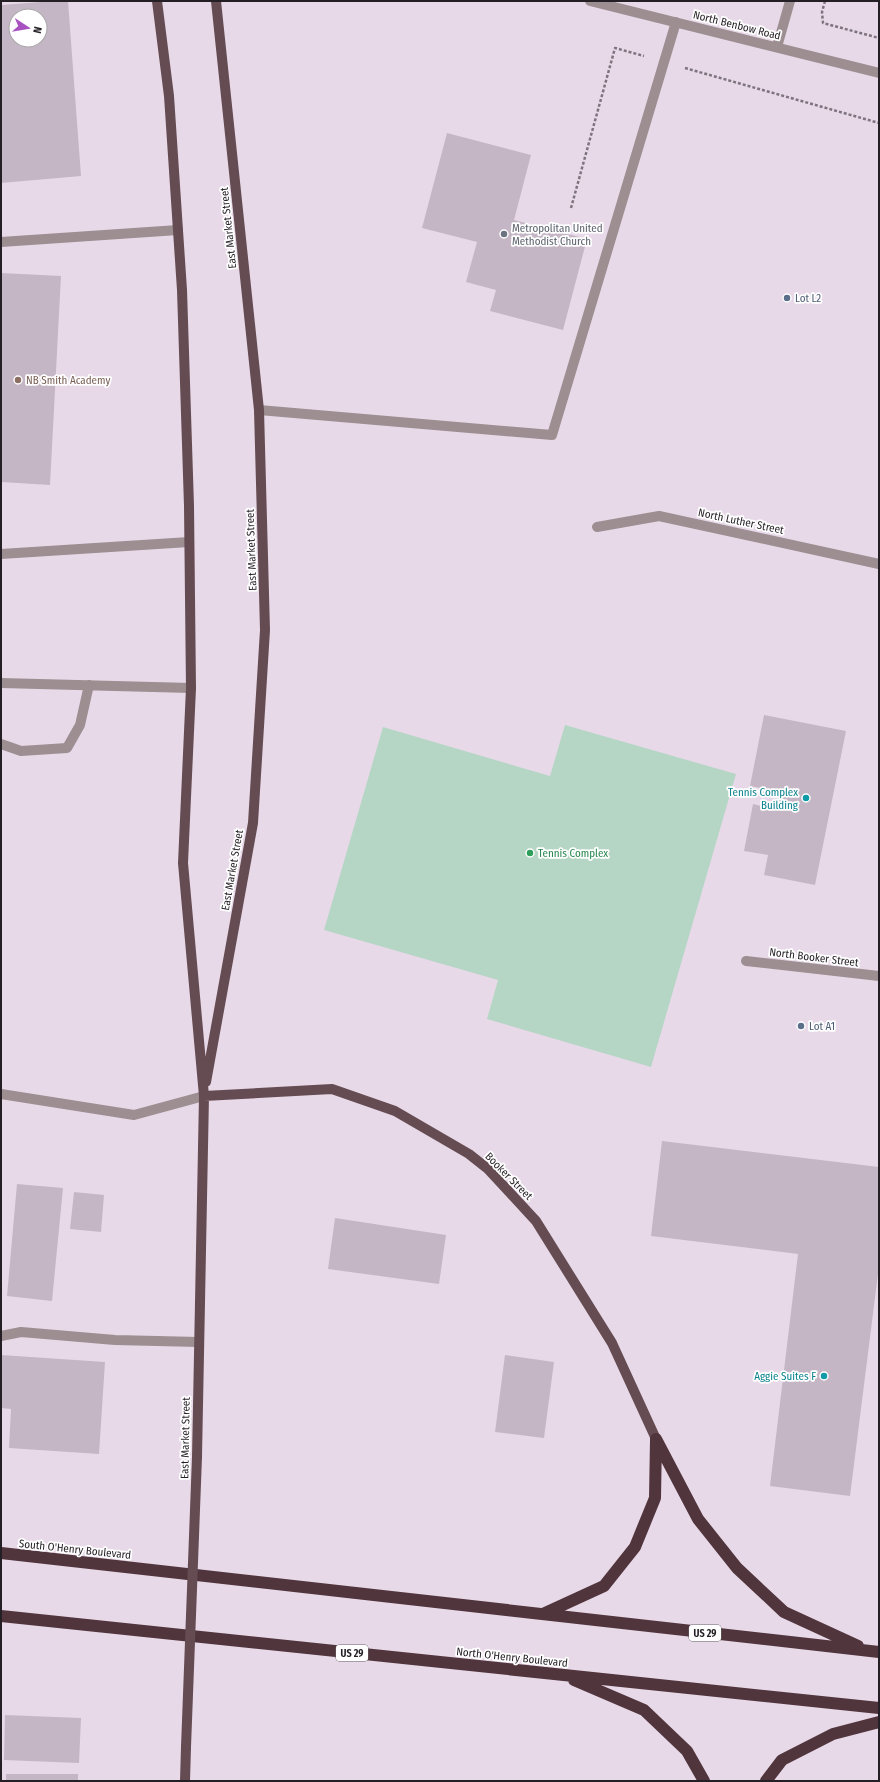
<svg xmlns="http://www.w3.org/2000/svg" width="880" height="1782" font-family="'Fira Sans Condensed',sans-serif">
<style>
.green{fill:#b6d6c5}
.building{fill:#c5b6c5;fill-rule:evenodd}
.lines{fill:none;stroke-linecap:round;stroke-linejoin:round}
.path{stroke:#7e747e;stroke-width:2.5;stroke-dasharray:3 2;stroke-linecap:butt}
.minor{stroke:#9d8e91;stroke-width:10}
.major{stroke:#654c52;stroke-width:10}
.highway{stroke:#51353c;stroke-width:12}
.major-bridge{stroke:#654c52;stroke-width:10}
.worship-dot{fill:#6b7280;stroke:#fff;stroke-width:1.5}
.service-dot{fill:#5c6f8a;stroke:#fff;stroke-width:1.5}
.education-dot{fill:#8d6e63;stroke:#fff;stroke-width:1.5}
.culture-dot{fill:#0f9aa8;stroke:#fff;stroke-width:1.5}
.leisure-dot{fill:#2e9e5b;stroke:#fff;stroke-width:1.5}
.labels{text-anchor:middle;stroke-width:3.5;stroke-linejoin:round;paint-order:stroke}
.shield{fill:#fff;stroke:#666266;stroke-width:1}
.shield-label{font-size:10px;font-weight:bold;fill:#241f24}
.street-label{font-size:11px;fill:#241f24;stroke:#fff}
.worship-label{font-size:11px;fill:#5b616d;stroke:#fff;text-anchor:start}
.service-label{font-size:11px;fill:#4e5e75;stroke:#fff;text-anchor:start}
.education-label{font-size:11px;fill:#785e54;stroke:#fff;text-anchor:start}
.culture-label{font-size:11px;fill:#0d838f;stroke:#fff;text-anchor:end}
.leisure-label{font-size:11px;fill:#27864d;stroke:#fff;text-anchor:start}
</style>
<rect width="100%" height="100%" fill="#e8d9e9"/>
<path class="green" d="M565,725l171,49 -85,293 -164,-48 11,-39 -174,-50 59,-203 167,49z"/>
<path class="building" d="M54,1h14l13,175 -80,7v-178zM16,16h24v24h-24z
M447,133l84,22 -17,65 73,19 -24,91 -73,-19 6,-21 -30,-8 11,-40 -55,-14z
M1,273l60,3 -11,209 -49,-3z
M764,715l82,16 -31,154 -51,-10 4,-20 -24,-4 9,-47 25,6 3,-18 -31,-6z
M662,1141l217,26v99l-29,230 -80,-10 28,-232 -147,-18z
M17,1184l46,4 -11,113 -45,-5z
M74,1192l30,3 -3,37 -31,-3z
M335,1218l111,17 -7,49 -111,-15z
M1,1355l104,7 -6,92 -90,-6 2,-39 -10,-1z
M505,1355l49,7 -10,76 -49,-6z
M5,1715l76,3 -2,45 -75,-3z
M6,1774h72v7h-72z"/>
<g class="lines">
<path class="path" d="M825,1l-3,11 1,11 56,15
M685,68l194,55
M571,208l44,-160 29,8"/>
<path class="minor" d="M590,1l289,72
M777,47l13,-46
M1,242l177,-12
M259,410l293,25 124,-413
M597,527l62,-11 220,48
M1,554l188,-12
M1,683l190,5
M1,744l20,7 46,-3 13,-23 9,-40
M746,961l133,15
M1,1094l133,21 70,-19
M1,1336l20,-4 94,8 84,2"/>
<path class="major" d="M157,1l12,95 13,194 7,216 2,182 -8,175 21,233 -7,361
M206,1082l47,-259 12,-193 -6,-220 -43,-409
M204,1096l128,-7 63,22 74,43 19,15 48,52 76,122 44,96
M185,1781l1,-34"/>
<path class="highway" d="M656,1439l42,80 39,49 47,44 74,34
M1,1553l878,99
M543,1614l61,-28 31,-39 20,-49 1,-58
M1,1616l878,92
M574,1680l70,30 43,41 17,30
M766,1781l16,-21 51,-26 46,-12"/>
<path class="major-bridge" d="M186,1747l11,-290"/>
</g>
<circle class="worship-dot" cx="504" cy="234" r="4"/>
<g class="service-dot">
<circle cx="787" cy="298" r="4"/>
<circle cx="801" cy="1026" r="4"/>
</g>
<circle class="education-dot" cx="18" cy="380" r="4"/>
<g class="culture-dot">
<circle cx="806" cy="798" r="4"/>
<circle cx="824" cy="1376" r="4"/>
</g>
<circle class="leisure-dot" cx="530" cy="853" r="4"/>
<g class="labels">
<g class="shield">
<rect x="689" y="1625" width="32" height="16" rx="3"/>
<rect x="336" y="1645" width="32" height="16" rx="3"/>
</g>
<g class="shield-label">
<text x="705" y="1637">US 29</text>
<text x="352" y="1657">US 29</text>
</g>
<g class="street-label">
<text transform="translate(737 25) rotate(14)" y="4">North Benbow Road</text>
<text transform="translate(228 228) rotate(-96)" y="4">East Market Street</text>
<text transform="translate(741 521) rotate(12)" y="4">North Luther Street</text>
<text transform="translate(251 550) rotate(-92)" y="4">East Market Street</text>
<text transform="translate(232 870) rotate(-80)" y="4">East Market Street</text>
<text transform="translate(814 957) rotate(7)" y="4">North Booker Street</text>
<text transform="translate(509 1176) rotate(45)" y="4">Booker Street</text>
<text transform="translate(185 1438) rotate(-89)" y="4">East Market Street</text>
<text transform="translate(75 1549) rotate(6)" y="4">South O'Henry Boulevard</text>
<text transform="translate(512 1657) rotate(6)" y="4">North O'Henry Boulevard</text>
</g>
<g class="worship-label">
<text x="512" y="232">Metropolitan United<tspan x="512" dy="13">Methodist Church</tspan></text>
</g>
<g class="service-label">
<text x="795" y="302">Lot L2</text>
<text x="809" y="1030">Lot A1</text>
</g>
<g class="education-label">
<text x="26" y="384">NB Smith Academy</text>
</g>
<g class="culture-label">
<text x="798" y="796">Tennis Complex<tspan x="798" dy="13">Building</tspan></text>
<text x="816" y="1380">Aggie Suites F</text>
</g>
<g class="leisure-label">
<text x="538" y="857">Tennis Complex</text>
</g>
</g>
<rect width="880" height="1782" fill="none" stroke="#241f24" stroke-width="4"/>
<g transform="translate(28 28) rotate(102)"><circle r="19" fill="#ffffff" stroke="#a7a5a7"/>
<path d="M0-3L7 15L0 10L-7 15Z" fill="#a752c0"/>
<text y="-6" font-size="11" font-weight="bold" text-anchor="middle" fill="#241f24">N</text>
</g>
</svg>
